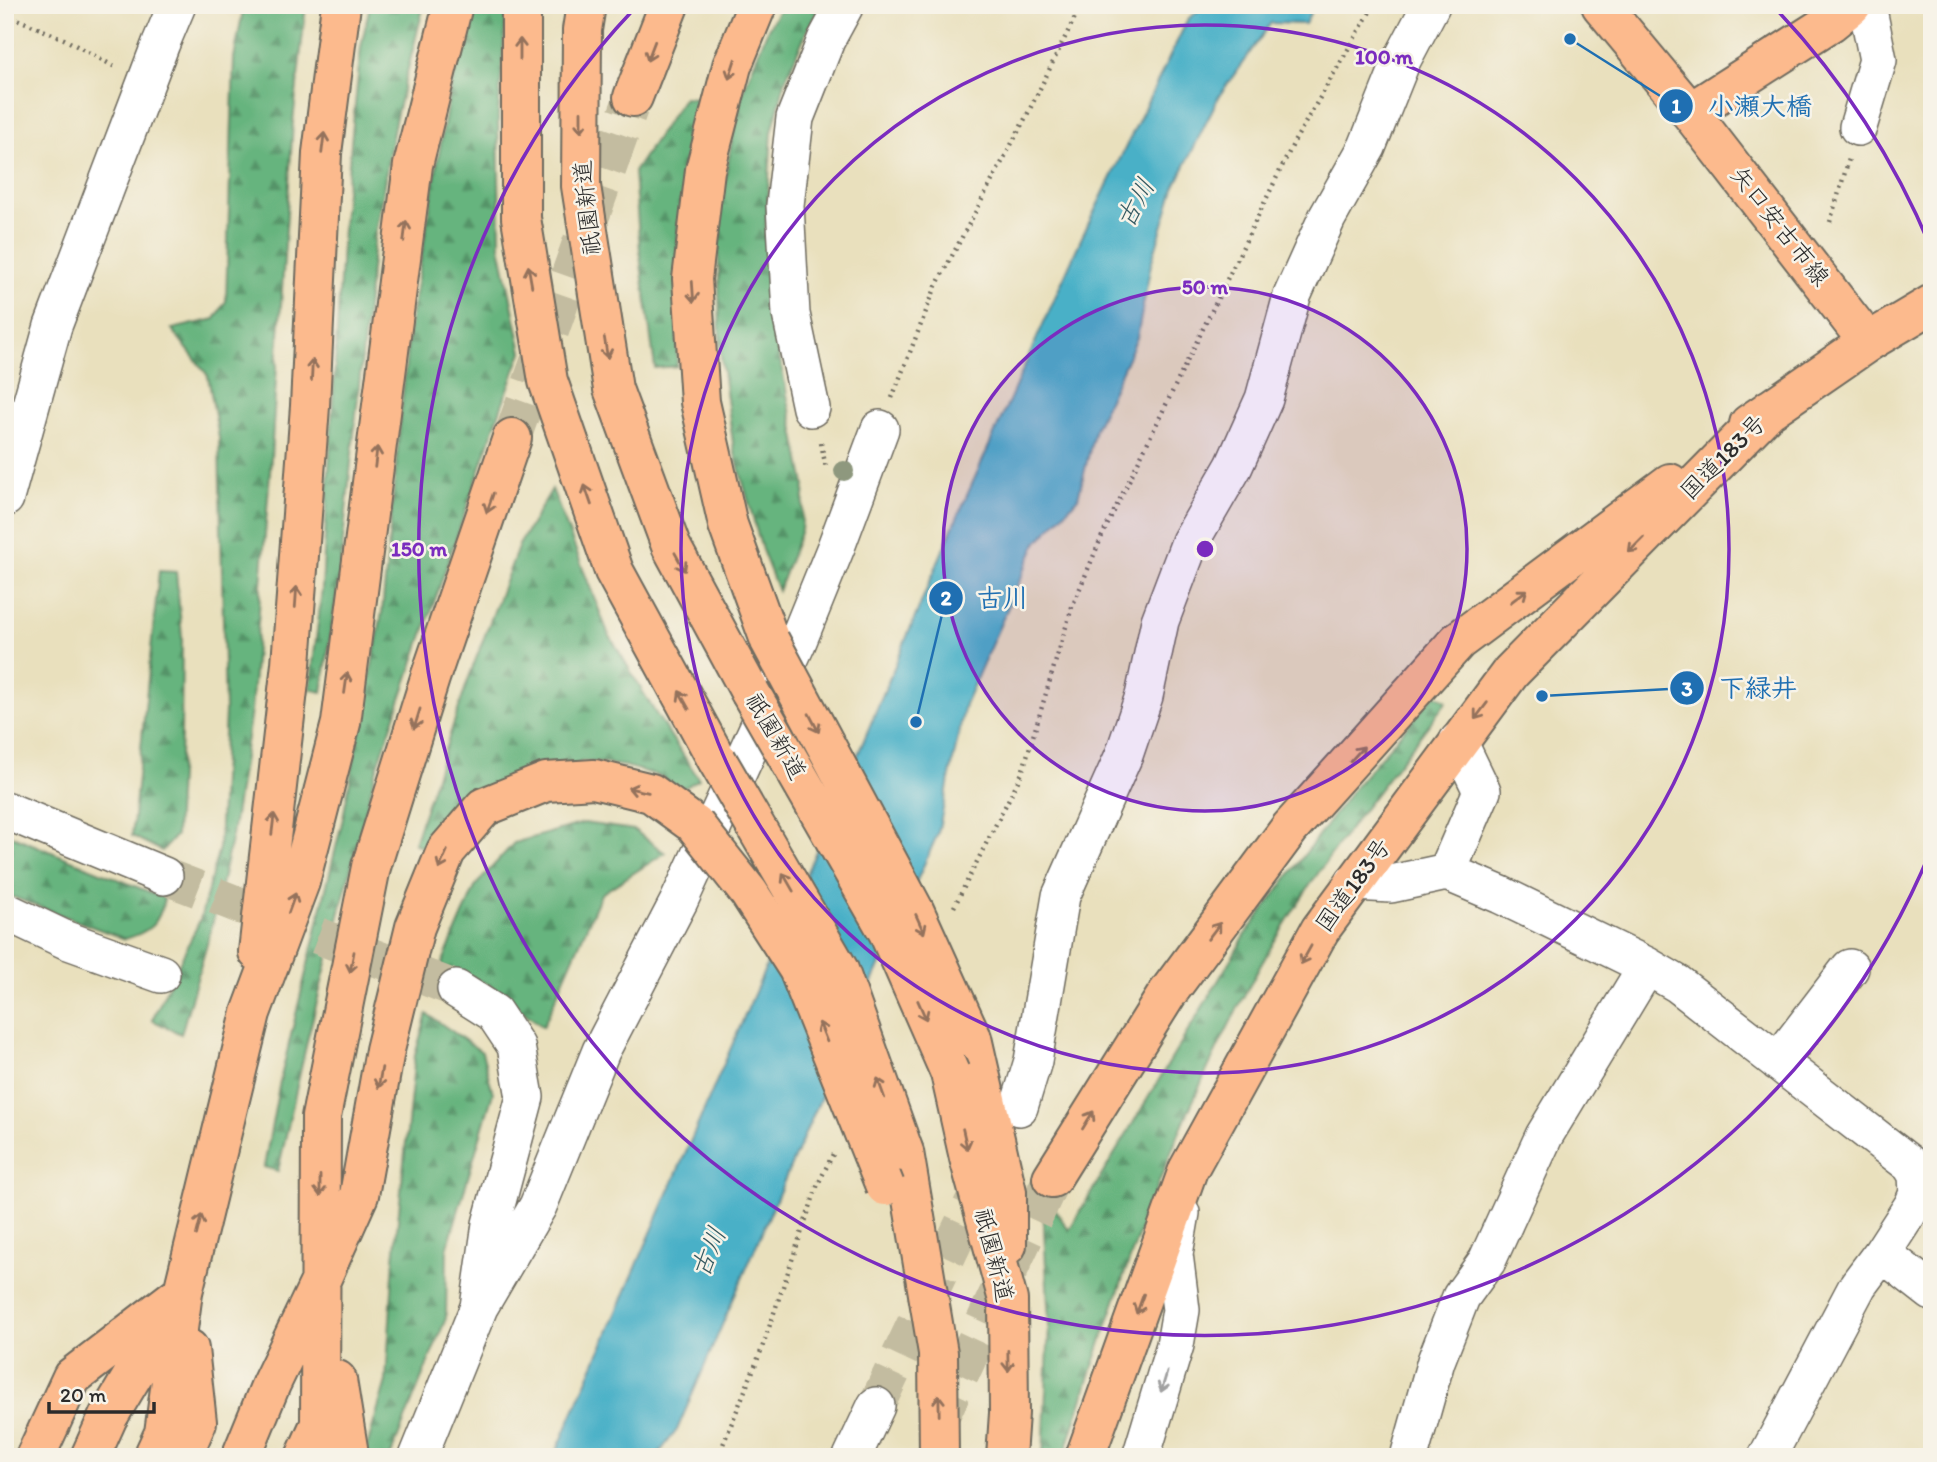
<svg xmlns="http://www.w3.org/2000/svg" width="1937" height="1462" font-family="Itim,'Klee One',sans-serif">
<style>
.forest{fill:url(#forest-firs);stroke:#487054;stroke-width:2}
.water{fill:#48b0c7;stroke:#3a6e79;stroke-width:2}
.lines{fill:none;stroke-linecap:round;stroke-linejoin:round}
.minor-tunnel{stroke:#c3bca0;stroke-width:37;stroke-dasharray:37 18;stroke-linecap:butt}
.highway-tunnel{stroke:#c3bca0;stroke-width:38;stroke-dasharray:38 19;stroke-linecap:butt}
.minor-casing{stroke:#6e6a5e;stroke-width:40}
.major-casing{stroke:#6e6a5e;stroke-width:42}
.highway-casing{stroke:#6e6a5e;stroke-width:42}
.path{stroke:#6e6a5e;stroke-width:4.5;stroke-dasharray:2 5;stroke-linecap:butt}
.minor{stroke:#fff;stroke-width:37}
.major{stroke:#fcba8d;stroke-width:38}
.highway{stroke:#fcba8d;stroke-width:38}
.highway-bridge-casing{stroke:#6e6a5e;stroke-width:42;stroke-linecap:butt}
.highway-bridge{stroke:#fcba8d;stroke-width:38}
.tree{fill:#8e987e}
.oneway{stroke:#94725c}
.oneway2{stroke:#a0a0a0}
.ring{fill:none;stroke:#7b2cbf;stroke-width:3.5}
.labels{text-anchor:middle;stroke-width:5;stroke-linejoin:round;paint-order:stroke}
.street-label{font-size:24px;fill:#2b2b2b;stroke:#f7f3e8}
.water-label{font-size:26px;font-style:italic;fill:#355a62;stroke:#f7f3e8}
.centre{fill:#7b2cbf;stroke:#f7f3e8;stroke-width:3.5}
.ring-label{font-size:21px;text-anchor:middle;font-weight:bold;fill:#7b2cbf;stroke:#f7f3e8;stroke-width:5;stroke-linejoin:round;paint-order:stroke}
.leader{fill:none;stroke:#1f6fb2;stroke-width:2.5}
.callout-dot{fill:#1f6fb2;stroke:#f7f3e8;stroke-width:2.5}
.mark-label{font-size:21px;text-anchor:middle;font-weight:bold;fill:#fff}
.callout-label{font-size:26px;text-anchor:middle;font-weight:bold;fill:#1f6fb2;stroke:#f7f3e8;stroke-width:5;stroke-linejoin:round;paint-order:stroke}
</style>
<defs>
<pattern id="forest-firs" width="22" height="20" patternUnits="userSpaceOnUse" patternTransform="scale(1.75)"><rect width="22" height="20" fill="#66b47e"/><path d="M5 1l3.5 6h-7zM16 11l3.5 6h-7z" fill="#549367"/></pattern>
</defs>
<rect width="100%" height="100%" fill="#f7f3e8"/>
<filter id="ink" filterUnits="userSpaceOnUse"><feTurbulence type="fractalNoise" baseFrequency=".0143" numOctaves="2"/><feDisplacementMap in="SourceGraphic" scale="14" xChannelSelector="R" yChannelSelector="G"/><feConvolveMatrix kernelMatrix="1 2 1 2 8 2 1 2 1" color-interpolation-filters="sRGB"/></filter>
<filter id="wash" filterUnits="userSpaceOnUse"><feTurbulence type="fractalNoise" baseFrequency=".00686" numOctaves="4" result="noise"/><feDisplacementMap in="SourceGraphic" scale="28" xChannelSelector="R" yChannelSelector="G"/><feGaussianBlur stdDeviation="1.57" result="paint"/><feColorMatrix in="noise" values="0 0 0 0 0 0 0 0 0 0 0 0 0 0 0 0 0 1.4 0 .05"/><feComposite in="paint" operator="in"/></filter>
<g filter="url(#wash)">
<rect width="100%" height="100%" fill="#e9e0bd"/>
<path class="forest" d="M244,5h62l-13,117 -23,350 -19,239 -19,124 -21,95 -30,104 -29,-14 48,-100 19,-72 6,-137 -6,-273 -11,-62 -36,-47 43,-10 11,-18 8,-243z
M370,5h54l-29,116 -21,119 -35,339 -17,113 -12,-3 12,-100 22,-378 17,-164z
M476,5h31l-9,110 2,131 22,106 -21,56 -126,366 -67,263 -30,134 -14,-4 16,-86 63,-263 39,-205 27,-283 40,-235z
M782,5h40l-13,21 -23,52 -14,54 -7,104 7,83 33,166 -4,45 -23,61 -16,-41 -28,-100 -14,-101 -2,-130 21,-118 29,-72z
M684,97l21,2 -27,123 -1,144 -22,2 -14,-104 -7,-92z
M552,489l56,144 48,81 43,65 -20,12 -19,-15 -35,-10 -42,-5 -155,89 -14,-7 54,-163 51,-135z
M159,571l17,1 6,65 -1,98 -5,100 -14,16 -30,-15z
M1435,694l12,7c-60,78 -122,155 -173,241 -94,161 -155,338 -210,515h-21l6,-133 -7,-133 27,39 179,-299 105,-142z
M584,823l50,7 31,23 -64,41 -58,133 -55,-43 -47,-18 35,-81 38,-42z
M5,833l159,65c-4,26 -15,34 -39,41l-120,-45z
M427,1014l55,38 11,41 -46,156 -1,69 -56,139h-28l6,-14 18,-62 8,-122 21,-204z"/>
<path class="water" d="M1205,5h109l-9,19 -34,-1 -52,73 -45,92 -23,76 -14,74 -42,91 -17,69 -42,46 -71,160 -27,129 -157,355 -104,242 -21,27h-102l310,-717 84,-202 133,-299 107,-220z"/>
</g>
<g filter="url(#ink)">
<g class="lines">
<path class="minor-tunnel" d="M164,876l292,113
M876,1406l111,-233"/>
<path class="highway-tunnel" d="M512,438l121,-341
M936,1426l116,-248"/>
<g class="minor-casing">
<path id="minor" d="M1858,127l20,-67 -11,-55
M811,408l-20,-94 -6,-109 10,-87 31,-78 19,-35
M5,498l48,-172 108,-283 16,-38
M5,810l159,66
M1447,872l35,-81 -24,-50
M1354,882l37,2 56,-12 54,23 146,71 31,18 233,181 6,10 1,18 -5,12 -31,48 -24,32 -91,172
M7,912l59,28 95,34
M1778,1062l72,-94
M1019,1107l14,-46 28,-165 63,-141 20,-59 16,-75 30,-79 44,-76 30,-67 28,-103 35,-78 40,-71 35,-87 29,-55
M1882,1253l50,39
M479,1307l59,-101 63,-155 78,-150 118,-258 39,-96 44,-118
M418,1457l61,-150 12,-83 34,-127 -9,-51 -22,-33 -38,-24
M852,1457l24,-51
M1141,1457l34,-112 6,-35 -7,-56 7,-41
M1409,1457l27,-96 25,-64 26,-36 57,-125 103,-170"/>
</g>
<g class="major-casing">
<path id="major" d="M1601,5l89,107 178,230
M1690,112l141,-90 21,-17"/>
</g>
<g class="highway-casing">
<path id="highway" d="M521,5v213l27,163 66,190 103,189
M586,5l-4,25 -1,156 32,203 58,157 79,146
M757,5l-25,61 -27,104 -13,109 8,123 28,123 42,116
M633,97l36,-92
M1749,424l119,-82 64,-38
M258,952l33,-288 19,-258 12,-253 19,-148
M972,1038l35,154v53
M950,1073l19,85 39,142 1,113 -3,44
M904,1152l34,201 1,104
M1052,1178l115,-184 123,-166 168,-187 212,-158
M337,1380l12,74 -1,3
M35,1457l37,-80 111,-85
M90,1457l18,-40 65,-109
M153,1457l11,-24 19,-141 68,-279 49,-131 41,-159 72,-558 40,-160
M182,1457l15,-35 -8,-73
M241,1457l30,-73 49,-102 39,-87 26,-145 30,-123 31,-76 38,-44 62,-25 48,-3 57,14 44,32
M305,1457l15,-33 1,-307 50,-250 59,-189 82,-240
M1085,1457l103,-287 132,-240 191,-258 259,-263"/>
</g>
<path class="path" d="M5,14l59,25 51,28
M1830,222l19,-63
M892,398l44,-112 91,-171 54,-110
M821,443l5,25
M954,907l68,-134 50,-166 30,-71 192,-394 80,-137
M718,1457l43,-106 57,-167 15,-30"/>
<use href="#minor" class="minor"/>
<use href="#major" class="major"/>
<use href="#highway" class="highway"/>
<g class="highway-bridge-casing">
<path id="highway-bridge" d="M770,641l145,271 57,126
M750,692l138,240 62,141
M717,760l122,210 65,182
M695,825l54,68 49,76 87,217"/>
</g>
<use href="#highway-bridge" class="highway-bridge"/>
</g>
<circle class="tree" cx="844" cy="471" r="10"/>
<defs><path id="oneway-shaft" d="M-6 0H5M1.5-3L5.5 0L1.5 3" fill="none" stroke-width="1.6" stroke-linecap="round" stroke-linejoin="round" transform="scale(1.75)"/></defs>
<g class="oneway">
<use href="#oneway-shaft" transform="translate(520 49) rotate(-90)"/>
<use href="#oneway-shaft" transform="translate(651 51) rotate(111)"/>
<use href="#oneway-shaft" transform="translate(732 69) rotate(108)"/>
<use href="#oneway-shaft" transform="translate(581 122) rotate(90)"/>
<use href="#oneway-shaft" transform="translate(323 143) rotate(-83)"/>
<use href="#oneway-shaft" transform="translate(405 231) rotate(-83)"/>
<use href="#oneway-shaft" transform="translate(530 276) rotate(-100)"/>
<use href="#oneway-shaft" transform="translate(693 292) rotate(86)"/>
<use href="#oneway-shaft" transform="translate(606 348) rotate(81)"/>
<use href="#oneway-shaft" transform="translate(312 370) rotate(-87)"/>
<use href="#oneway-shaft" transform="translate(376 457) rotate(-83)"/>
<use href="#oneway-shaft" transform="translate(588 495) rotate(-109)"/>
<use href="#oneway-shaft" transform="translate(490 503) rotate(109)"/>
<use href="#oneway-shaft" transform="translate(1636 545) rotate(135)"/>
<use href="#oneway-shaft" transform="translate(680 562) rotate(61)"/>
<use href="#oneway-shaft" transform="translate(1519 596) rotate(-37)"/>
<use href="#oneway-shaft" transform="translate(296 597) rotate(-86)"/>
<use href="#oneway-shaft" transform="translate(346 683) rotate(-82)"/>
<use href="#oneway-shaft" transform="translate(684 700) rotate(-119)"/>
<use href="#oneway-shaft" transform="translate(1481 711) rotate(127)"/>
<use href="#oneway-shaft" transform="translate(417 719) rotate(107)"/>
<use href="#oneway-shaft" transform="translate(814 723) rotate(62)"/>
<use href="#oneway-shaft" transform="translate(1357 754) rotate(-48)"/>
<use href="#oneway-shaft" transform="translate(638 790) rotate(-167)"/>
<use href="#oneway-shaft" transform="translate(273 824) rotate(-83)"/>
<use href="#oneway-shaft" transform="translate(443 860) rotate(114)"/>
<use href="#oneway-shaft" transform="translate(788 882) rotate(-120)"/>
<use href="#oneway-shaft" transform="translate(292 903) rotate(-70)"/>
<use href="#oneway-shaft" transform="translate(920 924) rotate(66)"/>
<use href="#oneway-shaft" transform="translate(1214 931) rotate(-53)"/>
<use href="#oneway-shaft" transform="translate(1306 955) rotate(119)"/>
<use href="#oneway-shaft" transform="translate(352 962) rotate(101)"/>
<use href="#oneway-shaft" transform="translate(922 1010) rotate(66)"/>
<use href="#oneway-shaft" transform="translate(823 1032) rotate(-112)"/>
<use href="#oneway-shaft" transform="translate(380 1078) rotate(100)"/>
<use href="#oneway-shaft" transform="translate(881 1088) rotate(-110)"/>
<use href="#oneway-shaft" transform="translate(1088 1120) rotate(-58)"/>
<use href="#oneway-shaft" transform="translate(965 1139) rotate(77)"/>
<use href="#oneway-shaft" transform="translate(320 1186) rotate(90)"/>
<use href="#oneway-shaft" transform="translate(199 1225) rotate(-76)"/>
<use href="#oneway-shaft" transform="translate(1140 1304) rotate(110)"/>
<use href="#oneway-shaft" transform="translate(1008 1361) rotate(89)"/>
<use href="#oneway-shaft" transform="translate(939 1405) rotate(-91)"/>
</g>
<use class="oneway2" href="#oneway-shaft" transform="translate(1164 1382) rotate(107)"/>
</g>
<circle cx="1205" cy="549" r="262" fill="#7b2cbf" fill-opacity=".12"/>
<g class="ring">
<circle cx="1205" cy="549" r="262"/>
<circle cx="1205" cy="549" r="524"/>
<path d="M1931 850A786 786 0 1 1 635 8M1775 8A786 786 0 0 1 1931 248"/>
</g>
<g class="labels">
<g class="street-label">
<text transform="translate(587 208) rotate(-96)" y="8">祇園新道</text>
<text transform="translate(1780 226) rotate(52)" y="8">矢口安古市線</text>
<text transform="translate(1723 457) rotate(-45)" y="8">国道183号</text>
<text transform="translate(776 736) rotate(60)" y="8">祇園新道</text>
<text transform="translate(1353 885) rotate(-54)" y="8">国道183号</text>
<text transform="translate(994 1255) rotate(76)" y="8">祇園新道</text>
</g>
<g class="water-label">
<text transform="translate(1135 203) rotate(-61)" y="9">古川</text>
<text transform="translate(708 1252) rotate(-67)" y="9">古川</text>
</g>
</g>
<circle cx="1205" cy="549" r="10" class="centre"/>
<g class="ring-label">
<text x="1384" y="64">100 m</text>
<text x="1205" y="294">50 m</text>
<text x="419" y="556">150 m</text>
</g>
<path class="leader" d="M1570 39L1676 106M916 722L946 598M1542 696L1687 688"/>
<g class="callout-dot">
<circle cx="1570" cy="39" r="7"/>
<circle cx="916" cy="722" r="7"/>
<circle cx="1542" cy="696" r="7"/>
<circle cx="1676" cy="106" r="18"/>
<circle cx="946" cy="598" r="18"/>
<circle cx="1687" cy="688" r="18"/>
</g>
<g class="mark-label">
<text x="1676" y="113">1</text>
<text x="946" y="605">2</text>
<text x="1687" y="696">3</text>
</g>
<g class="callout-label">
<text x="1760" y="115">小瀬大橋</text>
<text x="1003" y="607">古川</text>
<text x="1758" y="697">下緑井</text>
</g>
<rect width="1937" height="1462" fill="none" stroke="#f7f3e8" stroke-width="28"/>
<path d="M49 1402v10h105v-10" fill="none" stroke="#2b2b2b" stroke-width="3.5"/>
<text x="60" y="1402" font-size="21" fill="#2b2b2b" stroke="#f7f3e8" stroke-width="5" paint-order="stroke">20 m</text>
</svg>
